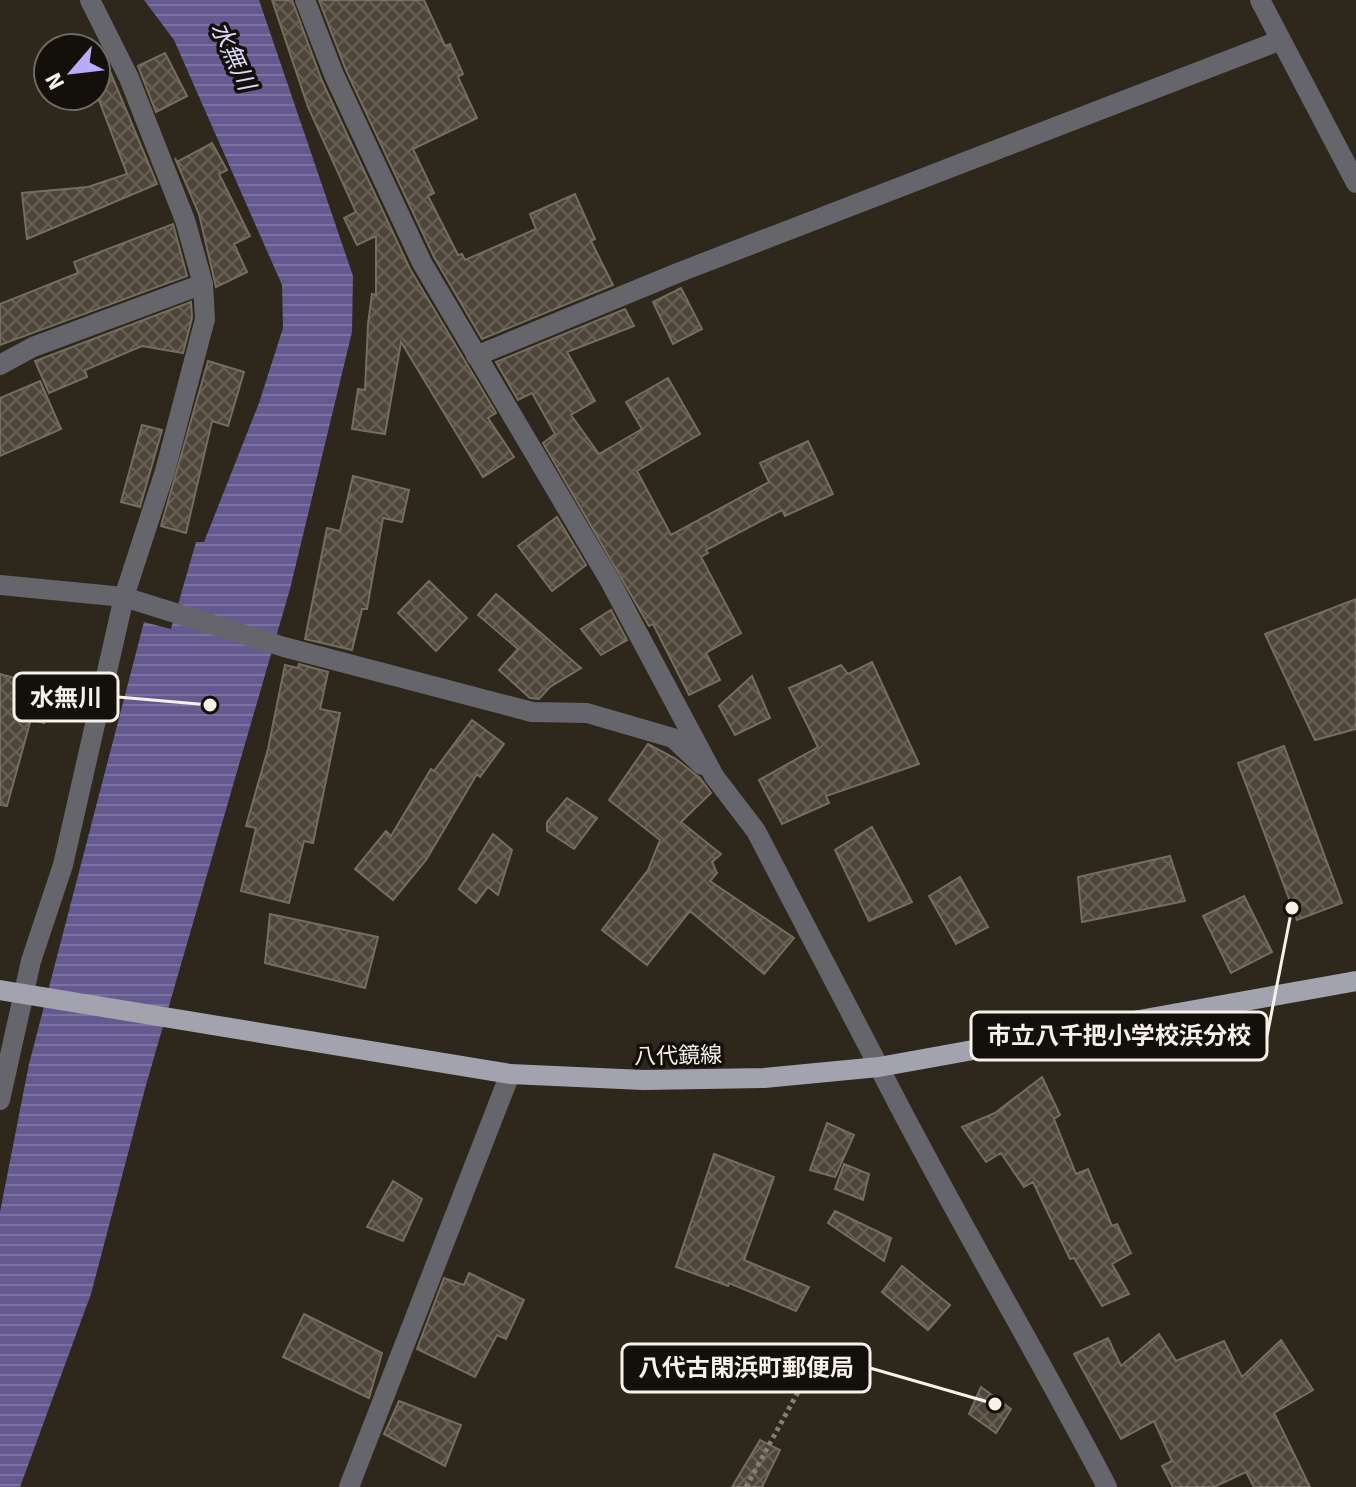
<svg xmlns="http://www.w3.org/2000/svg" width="1356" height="1487" font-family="Signika,'Noto Sans JP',sans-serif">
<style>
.water{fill:url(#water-rules)}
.building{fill:url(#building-cross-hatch);stroke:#756d60;stroke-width:2}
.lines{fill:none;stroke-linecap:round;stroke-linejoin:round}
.path{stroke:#857f74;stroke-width:5;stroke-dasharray:4 4;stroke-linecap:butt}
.minor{stroke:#66656b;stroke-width:20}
.tertiary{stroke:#66656b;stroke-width:20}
.primary{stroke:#a3a2af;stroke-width:20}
.labels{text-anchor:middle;stroke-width:7;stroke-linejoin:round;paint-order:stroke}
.street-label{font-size:22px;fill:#f6f1e9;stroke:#13100b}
.water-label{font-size:24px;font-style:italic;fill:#dcd8f9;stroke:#13100b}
.leader{fill:none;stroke:#f6f1e9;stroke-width:3}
.callout-dot{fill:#f6f1e9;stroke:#13100b;stroke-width:3}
.callout{fill:#13100b;stroke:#f6f1e9;stroke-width:3}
.callout-label{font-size:24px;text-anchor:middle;font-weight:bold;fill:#f6f1e9}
</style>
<defs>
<pattern id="water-rules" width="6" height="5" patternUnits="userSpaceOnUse" patternTransform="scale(2)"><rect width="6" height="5" fill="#645a90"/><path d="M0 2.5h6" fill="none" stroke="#7b72a0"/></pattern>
<pattern id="building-cross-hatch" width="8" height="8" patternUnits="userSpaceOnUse" patternTransform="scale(2)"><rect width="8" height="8" fill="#4e463a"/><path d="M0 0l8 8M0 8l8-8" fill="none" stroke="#686156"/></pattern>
</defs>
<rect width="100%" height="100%" fill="#2e271b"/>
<path class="water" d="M144,0h115l94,276 -1,56 -62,257 -144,496 -55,209 -71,193h-20v-275l29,-148 115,-442 27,7 25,-87h8l55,-139 24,-75 -1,-43 -108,-245z"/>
<path class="building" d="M272,0h20l30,81 88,188 86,144 -8,5 26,39 -31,20 -82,-135 -16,92 -33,-5 6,-40 7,1 3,-66 4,-30 4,1v-59l-19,9 -13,-27 12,-6 -48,-105z
M319,0h105l21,46 5,-2 13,30 -5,3 19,41 -64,31 21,44 -6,3 30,59 4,-1 3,6 71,-31 -6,-15 45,-20 20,45 -4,2 22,44 -131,54 -48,-82 -88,-187z
M165,53l22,43 -31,16 -18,-46z
M106,62l51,122 -130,55 -5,-46 66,-6 39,-13 -31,-82v-25z
M212,143l15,27 -8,4 31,62 -16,8 13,28 -31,15 -17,-73 -24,-56 2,4z
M173,224l14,52 -187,69v-41l78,-31 -4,-11z
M681,288l21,41 -29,15 -20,-42z
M191,302l1,16 -9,35 -41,-7 -57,24 2,7 -38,16 -14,-32z
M625,309l9,17 -67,26 28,49 -24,14 28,39 43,-25 -16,-27 42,-24 32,56 -63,37 34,64 98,-53 -9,-19 48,-22 25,53 -48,22 -3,-6 -76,40 2,3 -7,4 40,76 -35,20 14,27 -31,15 -36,-71 -4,2 -106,-183 12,-9 -23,-41 -14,7 -22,-38z
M208,361l36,11 -16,54 -16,-5 -26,112 -25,-7z
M40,381l21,48 -61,27v-58z
M142,425l20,5 -22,77 -19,-5z
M353,476l56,14 -7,32 -19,-4 -16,91h-5l-10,41 -47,-11 22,-111 13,3z
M557,517l29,48 -34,26 -34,-45z
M429,581l38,37 -31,33 -38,-38z
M496,594l85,74 -31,19 -11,12 -9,-1 -31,-28 19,-21 -40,-34z
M1356,599v130l-41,11 -50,-106z
M611,610l16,30 -26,15 -20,-26z
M872,662l47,102 -93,32 3,7 -47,21 -23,-44 59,-33 -29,-59 52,-23 7,9z
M299,664l29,8 -8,37 20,4 -27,130 -9,-2 -15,62 -48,-12 15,-63 -10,-2 22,-77 17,-84 13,3z
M0,674l53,15 -9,34 -13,-4 -24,87 -7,-1z
M752,676l18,42 -35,17 -16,-29z
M472,720l32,24 -24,33 -3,-3 -51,86 -33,40 -38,-31 31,-38 5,5 40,-67 3,2z
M648,744l28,15 24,19 11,15 -30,29 40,32 -9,8 5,11 -7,8 84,57 -30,36 -74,-63 -43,54 -45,-35 46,-60 12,-30 -51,-40z
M1284,746l58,157 -45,17 -59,-157z
M567,798l30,20 -23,31 -27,-18v-9z
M872,827l40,75 -43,19 -34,-71z
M493,834l19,16 -14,45 -10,-8 -12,16 -17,-14z
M1170,856l15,45 -103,21 -4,-45z
M960,877l28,50 -32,17 -27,-48z
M1244,896l28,56 -41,21 -28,-57z
M270,914l108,23 -13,51 -100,-25z
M1042,1077l18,38 -6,4 22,55 12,-5 24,57 5,-2 14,29 -19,11 17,30 -27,12 -28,-48 -4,1 -37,-77 -9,5 -23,-34 -15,9 -24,-35 33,-14z
M827,1123l27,12 -19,42 -25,-7z
M714,1154l60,23 -30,83 65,27 -13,24 -67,-28 -1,3 -52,-19z
M844,1164l25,10 -6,26 -28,-11z
M393,1181l29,18 -19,42 -36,-14z
M835,1211l56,27 -7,23 -56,-38z
M902,1266l48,39 -22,25 -46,-38z
M469,1273l55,27 -18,39 -9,-4 -22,42 -58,-28 27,-71 20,7z
M304,1314l78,39 -13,45 -86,-41z
M1159,1334l17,27 48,-20 18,36 39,-37 32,50 -39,23 36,74h-56l-8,-15 -32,15h-41l-11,-21 10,-5 -18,-40 -33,18 -47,-85 34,-16 13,28z
M981,1387l30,22 -15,24 -27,-19z
M399,1401l62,24 -16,41 -61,-32z
M760,1440l20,10 -18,37h-30z"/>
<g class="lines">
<path class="path" d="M746,1487l75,-137"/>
<path class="minor" d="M305,0l29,75 88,188 188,318 104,195
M1260,0l96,183
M476,356l204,-84 601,-232
M0,365l33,-18 170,-63
M0,585l124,12 160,50 248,65 55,1 86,25 29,27
M879,1067c72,142 154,278 228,420
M0,1100l31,-139 32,-96 61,-268 41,-126 40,-152 -2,-35 -18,-64 -56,-142 -39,-78
M349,1487l161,-413"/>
<path class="tertiary" d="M714,776l42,55 123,236"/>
<path class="primary" d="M0,990l510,84 134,6 120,-2 115,-11 477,-86"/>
</g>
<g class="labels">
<g class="street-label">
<text transform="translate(678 1055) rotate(-1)" y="8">八代鏡線</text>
</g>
<g class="water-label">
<text transform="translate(233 56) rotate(65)" y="8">水無川</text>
</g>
</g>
<path class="leader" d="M210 705L118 697M1292 908L1267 1036M995 1404L870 1368"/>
<g class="callout-dot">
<circle cx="210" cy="705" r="8"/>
<circle cx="1292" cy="908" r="8"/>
<circle cx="995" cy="1404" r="8"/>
</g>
<g class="callout">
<rect x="14" y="673" width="104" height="48" rx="8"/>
<rect x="971" y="1012" width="296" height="48" rx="8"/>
<rect x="622" y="1344" width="248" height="48" rx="8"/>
</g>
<g class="callout-label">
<text x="66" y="706">水無川</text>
<text x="1119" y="1044">市立八千把小学校浜分校</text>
<text x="746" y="1376">八代古閑浜町郵便局</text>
</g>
<g transform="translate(72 72) rotate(242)"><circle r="38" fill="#13100b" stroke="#6e6a64" stroke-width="2"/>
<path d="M0-6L14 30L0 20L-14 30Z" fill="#b8abf7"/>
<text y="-12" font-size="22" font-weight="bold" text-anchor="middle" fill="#f6f1e9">N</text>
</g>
</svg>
